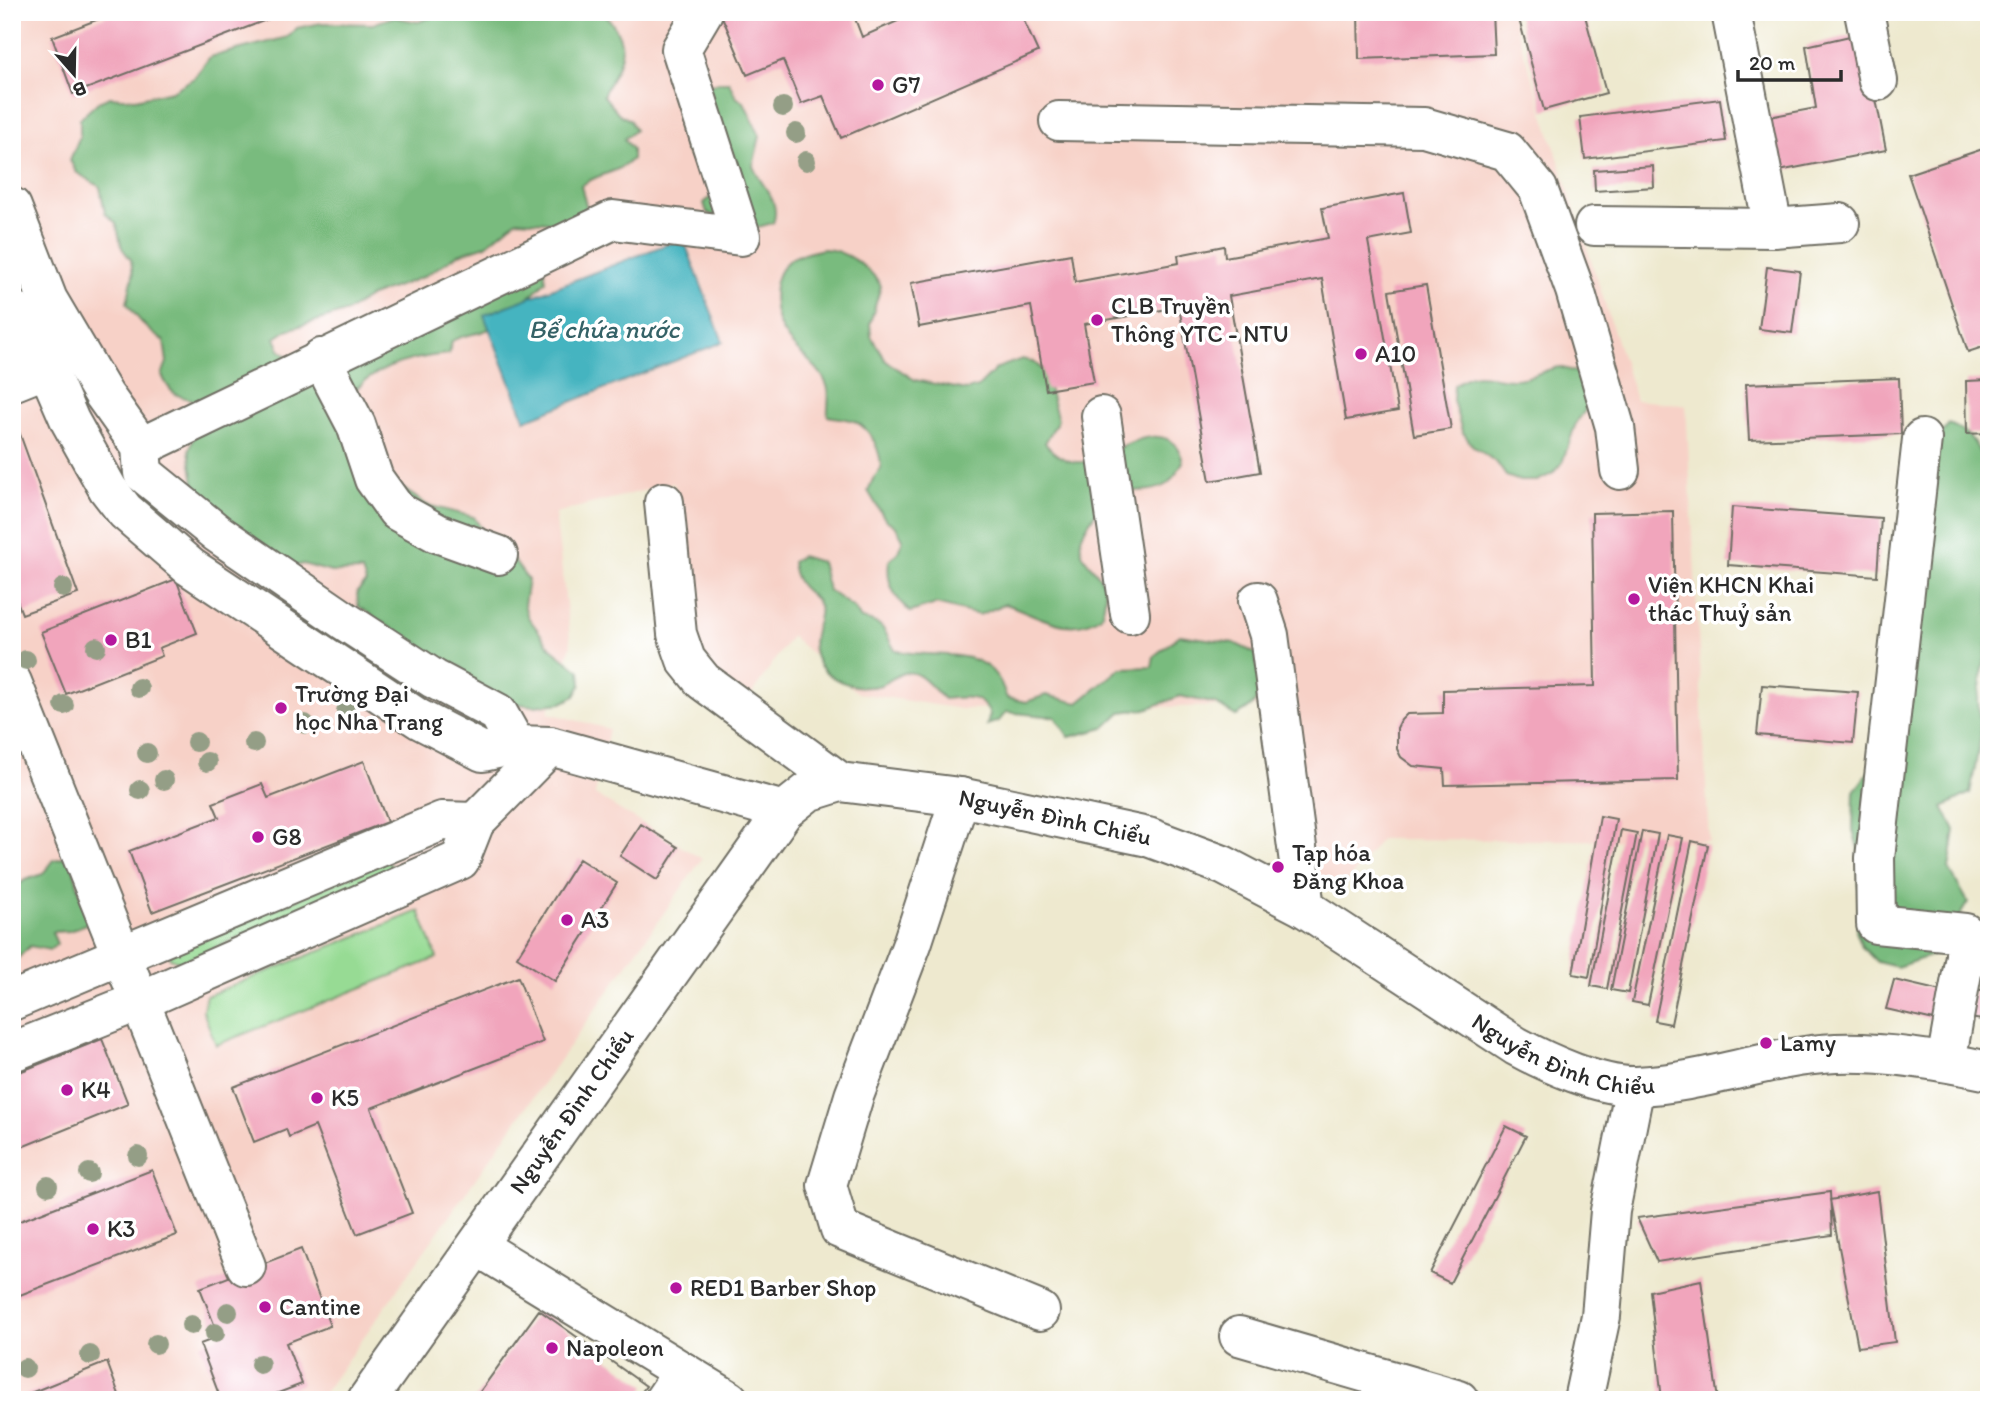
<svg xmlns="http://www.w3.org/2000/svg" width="2001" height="1412" font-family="Itim,sans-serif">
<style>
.built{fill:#f7d1c7}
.green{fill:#97db94;stroke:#618360;stroke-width:2}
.forest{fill:#79bb7e;stroke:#527354;stroke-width:2}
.water{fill:#45b4c0;stroke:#387076;stroke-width:2}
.building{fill:#f1a5bc}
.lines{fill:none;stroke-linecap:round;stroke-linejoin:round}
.minor-casing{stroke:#6f6e64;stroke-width:42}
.minor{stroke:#fff;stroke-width:38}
.tree{fill:#949e86}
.poi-dot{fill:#b5179e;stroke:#fff;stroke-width:2.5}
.labels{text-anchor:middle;stroke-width:7;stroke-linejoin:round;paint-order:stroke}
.poi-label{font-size:24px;fill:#2b2b2b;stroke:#fff;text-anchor:start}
.street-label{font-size:24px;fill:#2b2b2b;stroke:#fff}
.water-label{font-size:26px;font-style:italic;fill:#356267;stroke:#fff}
</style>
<rect width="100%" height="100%" fill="#fff"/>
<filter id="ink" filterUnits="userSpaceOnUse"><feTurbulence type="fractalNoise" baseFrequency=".0143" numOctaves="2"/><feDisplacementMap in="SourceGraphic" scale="14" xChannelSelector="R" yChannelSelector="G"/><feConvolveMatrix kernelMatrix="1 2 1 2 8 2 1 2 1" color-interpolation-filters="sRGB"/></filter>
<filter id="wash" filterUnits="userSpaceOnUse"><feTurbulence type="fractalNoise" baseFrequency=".00686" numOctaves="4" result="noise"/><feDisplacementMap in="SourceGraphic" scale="28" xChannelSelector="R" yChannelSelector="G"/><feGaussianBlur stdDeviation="1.57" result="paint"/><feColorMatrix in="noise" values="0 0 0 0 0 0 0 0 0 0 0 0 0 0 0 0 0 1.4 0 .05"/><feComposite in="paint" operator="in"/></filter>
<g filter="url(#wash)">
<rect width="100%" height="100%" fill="#eee9cf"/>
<path class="built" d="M12,12h1499l125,388 50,5 23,436 -328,-2 -43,54 -51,-27 -26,-160 -300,3 -103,-16 -67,-57 -44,65 -48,-39 -13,-120 -12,-59 -119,30 16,133 -23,67 61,16 -14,66 107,64 -383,541h-307z"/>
<path class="green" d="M386,861l6,5v7l-211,89 -11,-4 -1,-4z
M419,911l18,47 -221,87 -13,-34 3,-15z"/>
<path class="forest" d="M446,12h157c30,33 19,47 0,83l16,19 11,6 5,10 -11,9 8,10v10c-14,15 -35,14 -51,27l7,26 -26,11 -45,-3 -31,25 -27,9 -36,23 -52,19 -23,15 -61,19 -12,8 5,12 10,8 254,-89 2,12c-18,16 -37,39 -59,49 -12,5 -23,4 -35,11l-3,13c-36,3 -76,12 -99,42l45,87 32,22 47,12 13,21 27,23 14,19 -4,25 4,12 23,31 29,23 1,14 -6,11 -13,7 -28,3 -30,-4 -34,-23 -10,-12 -40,-19 -62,-42 -1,-14 9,-9 -4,-12 -31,1 -28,-8 -15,4 -75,-57 -18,-21 -6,-40 14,-39 -9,-11c-18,-3 -25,-8 -32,-25l5,-13 -3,-21c-14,-8 -28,-24 -37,-38l6,-28 -2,-15 -9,-12 -6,-25 -11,-10 -5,-26 -24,-15 -6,-12 10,-24v-17l18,-17 12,-5 25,2 37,-8 22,-13 16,-21 78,-20 9,-9 25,-5 51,1 20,-7 25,5z
M719,82h10l7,15 8,5 16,34 -7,30c7,19 29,35 20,57l-22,6 -44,-16 -3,-10 8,-7 -4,-27c-46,-18 -13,-52 2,-84z
M823,249c21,0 49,20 58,37l-11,37 1,13 15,25 29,19 51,10 12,-3 19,-19 25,-9 12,3 10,9 14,49 -13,23c9,12 26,23 42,18 28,-8 84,-51 96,1 -4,6 -9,17 -16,22 -26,17 -55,-9 -73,31 -4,8 -11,15 -13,24 -5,32 37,28 20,77 -33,23 -63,-2 -96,-12l-26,11 -43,-11 -26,8c-16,-15 -24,-29 -21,-51l9,-9 5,-13 -7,-12 -11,-8 -17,-28 5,-12 8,-10c0,-17 -9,-39 -25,-47 -7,-4 -20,-4 -28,-6 -1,-8 2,-20 0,-27 -6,-23 -29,-33 -41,-51 -15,-19 -19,-58 0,-76 8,-8 26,-10 36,-13z
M1559,367l25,7 10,24 -18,25 -14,40 -10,11 -15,7h-17l-14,-5 -9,-13 -25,-18 -10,-14 -9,-31 1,-15c29,-21 41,-1 69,-7 13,-2 23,-9 36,-11z
M1949,424c27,11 27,24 40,46v164l-11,65 3,37 -11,57 -27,14 12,23 -6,39 19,33 -32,52 -39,13 -20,-5 -15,-15 -6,-17 4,-17 -2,-65 -5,-18 1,-39 25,-32 58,-320z
M801,556l20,6 7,28 26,18 7,11c28,5 21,12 34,31 31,10 81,-6 103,28 4,5 6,14 9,20l19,4 20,-7 32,8 43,-35 31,-1 2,-11 26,-21 54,8 21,10c5,32 15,46 -19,63l-20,-12 -36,-8 -34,13 -25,3 -17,16 -35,9 -14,-20 -49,-5 -7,9 -12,4 3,-11c-11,-21 -25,-17 -46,-15 -8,-7 -18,-21 -28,-25 -15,-6 -24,7 -35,11 -23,7 -56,-5 -65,-27 -9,-23 7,-39 3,-52 -4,-14 -24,-14 -27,-44z
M70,856l18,67 -18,8 -18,1 5,12 -7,6 -20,-4 -18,18v-74l13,-10 18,-6 11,-14z"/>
<path class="water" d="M683,238l40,104 -198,78 -41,-105z"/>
<g id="blocks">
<path class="building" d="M117,12h170l-214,82 -21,-57z
M720,12h74l3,5 37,1 -3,-6h33l-10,4 8,21 56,-25h102l18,40 -197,86 -18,-42 -22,8 -18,-44 -36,15z
M1358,12h134l2,42 -135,5z
M1517,12h67l22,81 -62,17z
M1863,33l23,117 -112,22 -10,-54 52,-10 -10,-62z
M1720,99l6,42 -141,18 -5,-42z
M1989,147v198l-21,7 -60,-178z
M1653,166l1,21 -59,4 -1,-21z
M1404,193l7,40 -43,8 30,170 -52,9 -24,-141 -93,17 31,176 -50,9 -31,-174 -95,17 10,58 -48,8 -15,-84 -112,21 -8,-44 160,-29 4,28 104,-19 -1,-8 46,-9 1,11 103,-19 -6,-30z
M1767,267l33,4 -8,62 -33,-4z
M1426,285l25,144 -37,6 -25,-144z
M1899,378l2,56 -152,6 -3,-56z
M1989,380v53l-22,1 -1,-53z
M13,415l65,179 -56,20 -10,-27z
M1732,507l149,11 -4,58 -149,-11z
M1673,511l5,269 -233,5 -1,-16 -31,-3 -12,-9 -4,-8v-21l4,-8 6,-6 36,-1v-23l152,-4 -3,-173z
M176,579l21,54 -38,15 3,8 -96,38 -25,-62z
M1762,685l96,7 -5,51 -96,-8z
M364,761l23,61 -235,90 -23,-61 90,-34 -6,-14 49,-19 6,14z
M1600,816l16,3 -27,158 -16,-3z
M641,824l37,23 -21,33 -37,-24z
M1621,830l16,3 -30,156 -16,-3z
M1642,831l16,3 -30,159 -17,-3z
M1667,835l16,3 -35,167 -16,-3z
M1692,841l16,4 -37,179 -16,-3z
M579,859l38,24 -62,98 -38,-24z
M518,977l25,65 -172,66 41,105 -55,21 -42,-108 -26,11 -3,-8 -32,13 -21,-55z
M1894,980l47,11 -7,29 -48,-11z
M1974,989l15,2v30l-20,-3z
M102,1039l26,65 -116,47v-76z
M1506,1126l20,10 -76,147 -20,-10z
M152,1170l25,65 -165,63v-74z
M1877,1191l18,151 -37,5 -28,-147z
M1830,1192l2,43 -175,27 -20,-44z
M301,1249l29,77 -44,17 16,41 -42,16h-39l-21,-56 19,-7 -19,-49z
M1701,1280l17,120h-56l-12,-109z
M539,1310l107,76 -10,14h-162z
M107,1362l14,38h-108z"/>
</g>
</g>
<g filter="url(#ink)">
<use href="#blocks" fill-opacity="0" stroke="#6f6e64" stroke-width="2"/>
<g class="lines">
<g class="minor-casing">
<g id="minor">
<path d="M1864,12l14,69"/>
<path d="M1059,121l365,6 83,24 31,38 37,101 40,137 5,43"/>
<path d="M12,207l36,93 56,95 37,52 2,26 74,60 128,88 89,58 64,34 18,32"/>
<path d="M1594,226l179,2 -42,-216"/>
<path d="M1773,228l67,-5"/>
<path d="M16,312l31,56 23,53 38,68 17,22 65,56 229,152 64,33 33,-7 34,1 234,65"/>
<path d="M321,358l35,67 18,54 23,32 40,22 61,22"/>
<path d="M12,382l35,-14"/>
<path d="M1101,416l29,198"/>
<path d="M1922,439l-47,419 1,66 89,9v23l-19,106"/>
<path d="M141,447l472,-227 128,16 -60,-187 22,-37"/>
<path d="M664,502l13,132 9,26 17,21 137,101"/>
<path d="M1258,601l11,34 36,273"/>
<path d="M12,682l234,584"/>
<path d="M960,797l-48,147 -58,152 -27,89 13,44 200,82"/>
<path d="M12,1001l430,-180 33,1"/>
<path d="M12,1052l130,-52 318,-140 15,-38 75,-76"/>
<path d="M477,1246l252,154"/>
<path d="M1239,1336l220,64"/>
<path id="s1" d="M367,1400l417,-589 24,-19 32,-10 120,15 188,40 75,28 82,43 211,138c31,17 84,41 120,40 67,-2 132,-30 200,-33 48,-2 106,8 153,18"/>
<path d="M664,1400l19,-28"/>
<path d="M1583,1400l18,-84 9,-105 25,-125"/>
</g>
</g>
<use href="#minor" class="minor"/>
</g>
<g class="tree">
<circle cx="783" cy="107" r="10"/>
<circle cx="796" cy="133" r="10"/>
<circle cx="806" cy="161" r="10"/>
<circle cx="63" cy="588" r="10"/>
<circle cx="96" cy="647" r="10"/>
<circle cx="26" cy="660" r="10"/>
<circle cx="139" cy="688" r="10"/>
<circle cx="64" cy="705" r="10"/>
<circle cx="346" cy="711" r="10"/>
<circle cx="305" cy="724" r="10"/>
<circle cx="196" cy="742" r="10"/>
<circle cx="254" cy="743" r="10"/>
<circle cx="147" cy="753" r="10"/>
<circle cx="207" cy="762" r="10"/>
<circle cx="164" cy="780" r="10"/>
<circle cx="140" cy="790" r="10"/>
<circle cx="138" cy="1156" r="10"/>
<circle cx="89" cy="1173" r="10"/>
<circle cx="48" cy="1186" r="10"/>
<circle cx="228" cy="1312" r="10"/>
<circle cx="191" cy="1325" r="10"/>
<circle cx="215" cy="1333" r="10"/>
<circle cx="156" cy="1344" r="10"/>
<circle cx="90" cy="1355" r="10"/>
<circle cx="260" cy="1364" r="10"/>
<circle cx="25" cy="1368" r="10"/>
</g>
</g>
<g class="poi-dot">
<circle cx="878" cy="85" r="7"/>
<circle cx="1097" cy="320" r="7"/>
<circle cx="1361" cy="354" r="7"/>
<circle cx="1634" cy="599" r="7"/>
<circle cx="111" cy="640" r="7"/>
<circle cx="281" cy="708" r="7"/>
<circle cx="258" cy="837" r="7"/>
<circle cx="1278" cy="867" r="7"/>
<circle cx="567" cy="920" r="7"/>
<circle cx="1766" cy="1043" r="7"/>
<circle cx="67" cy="1090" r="7"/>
<circle cx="317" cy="1098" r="7"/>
<circle cx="93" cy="1229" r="7"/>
<circle cx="676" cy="1288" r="7"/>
<circle cx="265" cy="1307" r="7"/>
<circle cx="552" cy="1348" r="7"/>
</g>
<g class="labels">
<g class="poi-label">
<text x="892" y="93">G7</text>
<text x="1111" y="314">CLB Truyền<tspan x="1111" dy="28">Thông YTC - NTU</tspan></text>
<text x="1375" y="362">A10</text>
<text x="1648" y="593">Viện KHCN Khai<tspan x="1648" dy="28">thác Thuỷ sản</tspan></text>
<text x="125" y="648">B1</text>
<text x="295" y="702">Trường Đại<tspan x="295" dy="28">học Nha Trang</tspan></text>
<text x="272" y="845">G8</text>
<text x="1292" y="861">Tạp hóa<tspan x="1292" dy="28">Đăng Khoa</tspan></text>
<text x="581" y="928">A3</text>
<text x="1780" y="1051">Lamy</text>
<text x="81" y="1098">K4</text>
<text x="331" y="1106">K5</text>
<text x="107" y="1237">K3</text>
<text x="690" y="1296">RED1 Barber Shop</text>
<text x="279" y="1315">Cantine</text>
<text x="566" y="1356">Napoleon</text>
</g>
<g class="street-label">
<text dy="8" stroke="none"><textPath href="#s1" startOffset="1004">Nguyễn Đình Chiểu</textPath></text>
<text dy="8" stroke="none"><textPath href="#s1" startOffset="1572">Nguyễn Đình Chiểu</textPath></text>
<text dy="8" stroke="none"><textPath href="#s1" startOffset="354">Nguyễn Đình Chiểu</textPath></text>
</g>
<g class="water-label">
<text x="604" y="338">Bể chứa nước</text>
</g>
</g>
<rect width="2001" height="1412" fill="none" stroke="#fff" stroke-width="42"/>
<g transform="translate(74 74) rotate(160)" stroke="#ffffff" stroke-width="5" paint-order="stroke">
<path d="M0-5L12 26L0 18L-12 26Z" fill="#2b2b2b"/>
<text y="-10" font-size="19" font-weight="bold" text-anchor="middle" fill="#2b2b2b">B</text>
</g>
<path d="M1738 70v10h103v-10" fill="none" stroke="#2b2b2b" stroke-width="3.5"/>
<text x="1749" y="70" font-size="21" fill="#2b2b2b" stroke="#ffffff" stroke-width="5" paint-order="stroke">20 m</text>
</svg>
